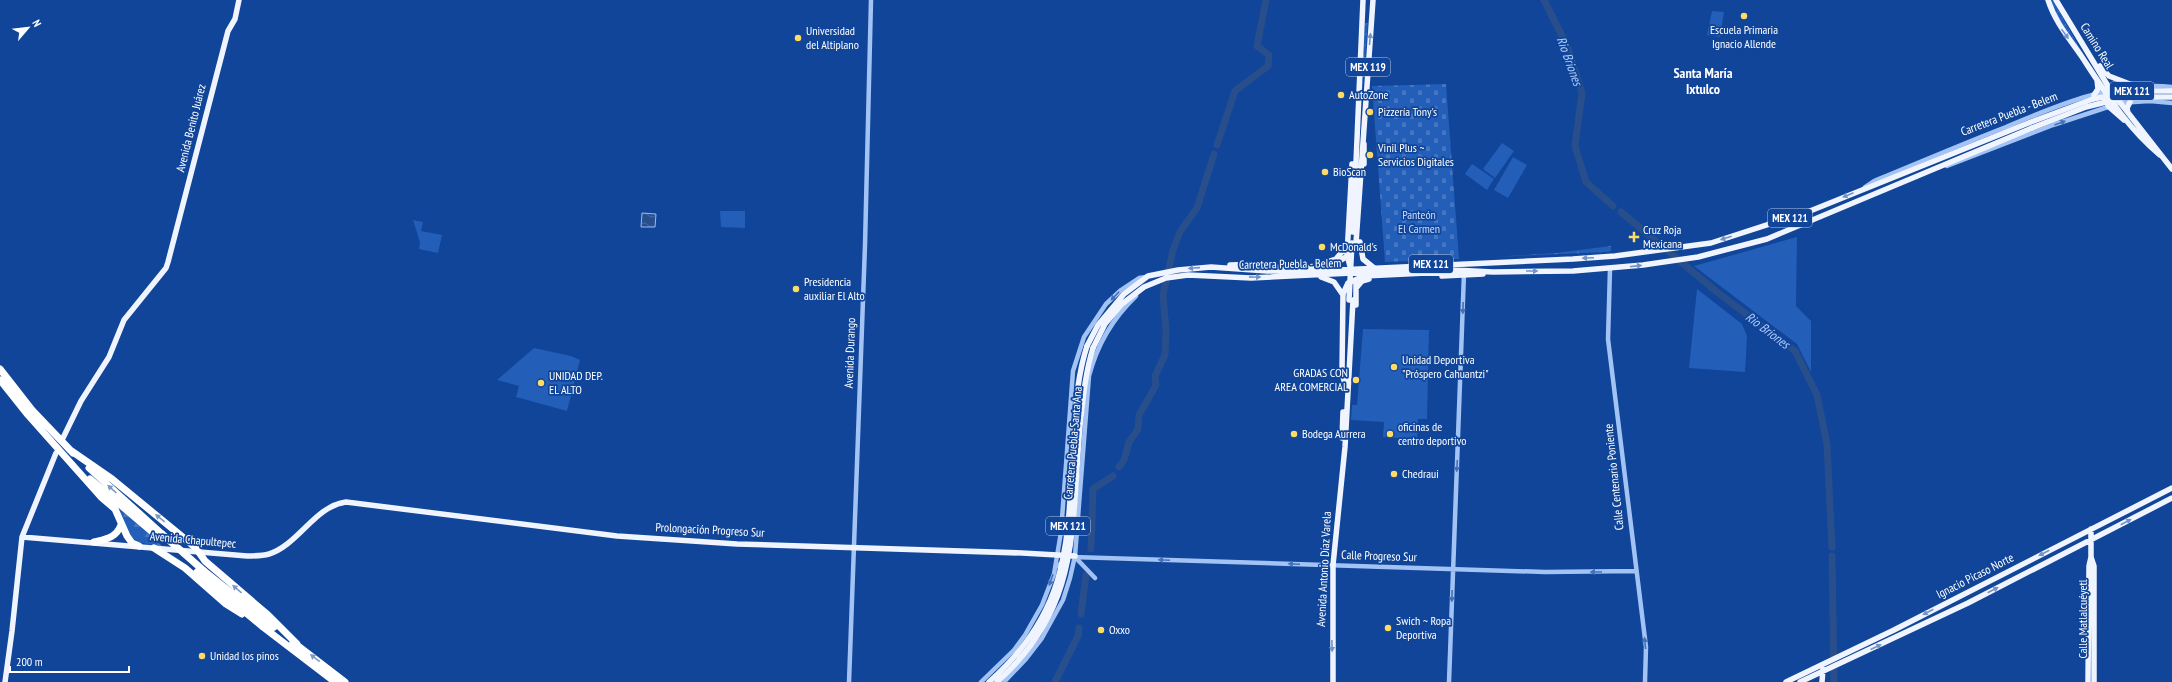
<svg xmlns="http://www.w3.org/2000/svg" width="2172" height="682" font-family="'PT Sans Narrow',sans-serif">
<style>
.forest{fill:url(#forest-firs)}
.cemetery{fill:url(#cemetery-stones)}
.park{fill:#235eb8}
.garden{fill:url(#garden-furrows)}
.water{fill:url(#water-waves);stroke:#93bdf8}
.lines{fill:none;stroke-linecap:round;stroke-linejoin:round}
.river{stroke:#284e8c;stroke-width:7}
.minor{stroke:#a2c3f4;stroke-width:4.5}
.major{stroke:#eff4ff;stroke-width:5.5}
.highway{stroke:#fff;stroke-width:7}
.major-bridge{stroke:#eff4ff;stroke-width:5.5}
.highway-bridge{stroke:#fff;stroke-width:7}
.oneway{fill:#7494c7}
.oneway2{fill:#4371b9}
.oneway3{fill:#7c99c7}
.poi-dot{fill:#ffdb65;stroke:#104599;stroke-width:1.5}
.labels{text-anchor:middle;stroke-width:3.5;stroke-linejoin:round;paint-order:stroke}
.shield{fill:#104599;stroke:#b7c7e0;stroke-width:1}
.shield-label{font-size:11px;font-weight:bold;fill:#fff}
.poi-label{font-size:12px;fill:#fff;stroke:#104599;text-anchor:start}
.street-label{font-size:12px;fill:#fff;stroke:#104599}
.park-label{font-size:12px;fill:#cadffe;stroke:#104599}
.water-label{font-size:13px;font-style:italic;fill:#aecdfb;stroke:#104599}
.quarter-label{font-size:14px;font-weight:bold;fill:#fff;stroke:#104599}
</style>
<defs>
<pattern id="forest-firs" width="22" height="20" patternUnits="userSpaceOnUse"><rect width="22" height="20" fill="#235eb8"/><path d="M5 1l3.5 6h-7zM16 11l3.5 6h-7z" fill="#4476c3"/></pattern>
<pattern id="cemetery-stones" width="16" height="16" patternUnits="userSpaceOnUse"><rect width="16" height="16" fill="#235eb8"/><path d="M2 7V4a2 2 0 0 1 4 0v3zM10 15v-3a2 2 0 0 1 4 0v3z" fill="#4476c3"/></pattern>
<pattern id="garden-furrows" width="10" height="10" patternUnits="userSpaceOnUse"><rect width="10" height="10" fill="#235eb8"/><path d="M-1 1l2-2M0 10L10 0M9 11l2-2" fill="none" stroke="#4476c3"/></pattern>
<pattern id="water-waves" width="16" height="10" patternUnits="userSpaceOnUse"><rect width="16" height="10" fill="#284e8c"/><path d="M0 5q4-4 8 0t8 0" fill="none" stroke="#48699d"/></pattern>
</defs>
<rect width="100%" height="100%" fill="#104599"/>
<path class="forest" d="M1611,246v5l-4,1 -115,5 64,-4z
M118,507l44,39c-33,-3 -34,-8 -44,-39z"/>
<path class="cemetery" d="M1446,84l13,175 -74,3 -13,-176z"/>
<path class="park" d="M1712,11l12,1 -4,25 -13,-2z
M1502,143l12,8 -19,27 -12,-9z
M1513,157l14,8 -19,33 -14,-8z
M1472,164l22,15 -7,11 -22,-16z
M720,211h25v17l-24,-1z
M413,220l10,2 -2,9 21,4 -4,18 -19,-4 1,-7z
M1797,237l-1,69 15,15v51l-14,-28 -103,-78z
M1697,289l45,35 5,12 -2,36 -56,-4z
M1363,329l66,1 -2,89h-9l-1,20 -34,-2 1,-15 -33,-2 1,-15h5z
M534,348l37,8 9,4 -13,51 -51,-14 3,-11 -22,-6z"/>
<path class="garden" d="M2050,0h3l30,54 -23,-30z
M1365,23h3l-10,120z"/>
<path class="water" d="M642,213l14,1 -1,13h-14z"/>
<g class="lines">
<path class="river" d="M1544,0l24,48 14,45 -7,53 11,36 27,24
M1217,145l18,-54 33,-25 1,-11 -12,-9 9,-46
M1621,212l96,80 78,59 22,44 10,49 5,103
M1119,467l5,-7 5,-18 9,-13 1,-14 17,-30 -1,-9 10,-21 1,-25 -3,-35 10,-45 7,-18 17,-24 17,-54
M1091,549l2,-60 20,-13
M1832,556l2,126
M1081,614l5,-39
M1055,682l23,-46 1,-8"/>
<path class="minor" d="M2118,103l32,-2 22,2
M1947,166l106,-41 58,-19
M1865,187l9,-6c44,-18 88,-37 132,-54 52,-22 108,-46 166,-40
M1610,269l-2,70 38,308 -1,35
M1074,556l21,22
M1073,557l472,15 90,-1
M1056,567l7,-5
M849,682l16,-437 6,-245
M981,682l33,-32 11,-15 17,-30 12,-31 7,-42 12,-161 11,-34 22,-33 15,-14 18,-12 7,-1
M1004,682l21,-22 17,-22 21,-38 7,-22 5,-22 14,-180c8,-31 24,-58 47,-80
M1449,682l15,-409"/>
<path class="major" d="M2048,0c7,22 21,38 34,57 23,35 46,72 78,98
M2056,0l55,91 61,78
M2100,66l9,10 26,10
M2094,95l4,-6 -1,-9
M2126,97h46
M2108,106l16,14
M2128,113l-1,-5 3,-6
M1364,164v-20
M1353,232l10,-232
M1360,242l3,17 11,9
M1356,243l17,-243
M1320,264l16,-5 10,-12
M1230,265l35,-1
M1260,268c36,-4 77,11 99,-26
M1351,270l-4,-15 5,-91
M1442,276l41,-2
M1321,277l13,5 9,13
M1357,287l5,-6 7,-2
M1356,305v-21
M1087,346l11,-21 26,-31 24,-18 30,-6 33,-3 56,4h49l257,-12 42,-3 96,-13 99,-32 221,-89 62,-23
M1093,348l12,-24 17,-20 22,-17 22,-9 22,-3 63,3 183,-9 59,3 80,-1 70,-6 55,-8 69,-18 265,-111
M1345,386l-3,-15 1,-77 5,-11 16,-7 83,-4
M63,438l18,-37 28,-44 15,-37 42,-52 2,-6 60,-231 7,-12 4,-19
M1342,438l1,-26
M22,537l225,19c6,0 15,0 22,-2 29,-9 46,-48 77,-52l271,34 120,8 285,9 53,3
M2091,557l3,9v116
M5,682l7,-51 10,-94 34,-84
M1333,682v-117l12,-118 8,-147
M1786,682l108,-52 278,-142
M1800,682l168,-79 204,-105
M1822,682l1,-13
M2088,682l1,-116 2,-9v-28"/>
<path class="highway" d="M0,369l32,41 41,43
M0,380l28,35 73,82 14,12 12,27 5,7 7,3
M70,450l42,29 84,69 9,13 63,54 29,29
M89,468l73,66
M90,479l67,57
M94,542c12,-3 22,-4 27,-17
M154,548l31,20 41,36 16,10
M204,571l70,56
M197,572l66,55 72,55
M293,642l52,40"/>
<path class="major-bridge" d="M2093,99l40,-8h39
M2032,128l54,-21 40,-10
M1349,300l3,-57
M989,682c86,-76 78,-147 85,-252 2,-29 4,-56 13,-84
M997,682c84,-75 74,-153 83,-256 3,-27 5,-52 13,-78"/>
<path class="highway-bridge" d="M162,534l42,37"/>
</g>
<defs><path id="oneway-solid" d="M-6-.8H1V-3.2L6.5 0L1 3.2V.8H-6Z"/></defs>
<g class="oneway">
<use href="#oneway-solid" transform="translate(2065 34) rotate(54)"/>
<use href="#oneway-solid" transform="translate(1370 39) rotate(-85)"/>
<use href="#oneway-solid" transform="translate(1848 195) rotate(157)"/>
<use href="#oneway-solid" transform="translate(1726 238) rotate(163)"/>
<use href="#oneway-solid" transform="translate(1588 258) rotate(177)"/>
<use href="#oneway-solid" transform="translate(1636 266) rotate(-6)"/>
<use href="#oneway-solid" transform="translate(1194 268) rotate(176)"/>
<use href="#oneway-solid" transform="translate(1532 271)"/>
<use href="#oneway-solid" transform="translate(1255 277) rotate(-1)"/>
<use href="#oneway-solid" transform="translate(2126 522) rotate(-28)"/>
<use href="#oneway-solid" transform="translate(2044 553) rotate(153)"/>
<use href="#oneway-solid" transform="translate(1993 590) rotate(-27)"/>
<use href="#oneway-solid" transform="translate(1928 612) rotate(153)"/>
<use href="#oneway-solid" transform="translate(1332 646) rotate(89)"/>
<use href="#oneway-solid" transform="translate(1876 647) rotate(-25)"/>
</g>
<g class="oneway2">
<use href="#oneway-solid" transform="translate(2060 123) rotate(-20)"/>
<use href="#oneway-solid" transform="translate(1115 296) rotate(134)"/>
<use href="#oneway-solid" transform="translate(1463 308) rotate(92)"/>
<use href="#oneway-solid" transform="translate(1457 466) rotate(93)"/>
<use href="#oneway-solid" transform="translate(1164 560) rotate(-178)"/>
<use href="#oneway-solid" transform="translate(1294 564) rotate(-178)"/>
<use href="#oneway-solid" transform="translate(1596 572) rotate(180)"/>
<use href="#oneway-solid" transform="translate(1051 580) rotate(109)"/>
<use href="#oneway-solid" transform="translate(1452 596) rotate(92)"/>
<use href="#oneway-solid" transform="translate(1645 643) rotate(-96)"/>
</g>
<g class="oneway3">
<use href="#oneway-solid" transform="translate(112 489) rotate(-138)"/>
<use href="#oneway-solid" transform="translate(160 518) rotate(-141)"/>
<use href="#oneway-solid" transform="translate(237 589) rotate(-140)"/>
<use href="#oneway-solid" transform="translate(315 658) rotate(-142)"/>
</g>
<g class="poi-dot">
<circle cx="1744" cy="16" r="4"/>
<circle cx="798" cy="38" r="4"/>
<circle cx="1341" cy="95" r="4"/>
<circle cx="1370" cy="112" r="4"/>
<circle cx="1370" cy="155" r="4"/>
<circle cx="1325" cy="172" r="4"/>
<path d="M1632 231h4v4h4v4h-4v4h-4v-4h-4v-4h4z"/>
<circle cx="1322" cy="247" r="4"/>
<circle cx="796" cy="289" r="4"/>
<circle cx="1394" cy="367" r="4"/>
<circle cx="1356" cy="380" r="4"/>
<circle cx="541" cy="383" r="4"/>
<circle cx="1294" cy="434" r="4"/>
<circle cx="1390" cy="434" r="4"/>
<circle cx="1394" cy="474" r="4"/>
<circle cx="1388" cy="628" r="4"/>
<circle cx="1101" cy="630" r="4"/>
<circle cx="202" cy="656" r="4"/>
</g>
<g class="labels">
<g class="shield">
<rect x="1346" y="58" width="44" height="18" rx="3"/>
<rect x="2110" y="82" width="44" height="18" rx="3"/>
<rect x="1768" y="209" width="44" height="18" rx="3"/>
<rect x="1409" y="255" width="44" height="18" rx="3"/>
<rect x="1046" y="517" width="44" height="18" rx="3"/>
</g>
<g class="shield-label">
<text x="1368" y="71">MEX 119</text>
<text x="2132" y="95">MEX 121</text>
<text x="1790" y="222">MEX 121</text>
<text x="1431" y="268">MEX 121</text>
<text x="1068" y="530">MEX 121</text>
</g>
<g class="poi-label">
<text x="1744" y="34" text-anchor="middle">Escuela Primaria<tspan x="1744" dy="14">Ignacio Allende</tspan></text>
<text x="806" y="35">Universidad<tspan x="806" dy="14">del Altiplano</tspan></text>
<text x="1349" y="99">AutoZone</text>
<text x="1378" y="116">Pizzería Tony's</text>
<text x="1378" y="152">Vinil Plus ~<tspan x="1378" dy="14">Servicios Digitales</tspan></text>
<text x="1333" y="176">BioScan</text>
<text x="1643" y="234">Cruz Roja<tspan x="1643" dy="14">Mexicana</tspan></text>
<text x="1330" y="251">McDonald's</text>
<text x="804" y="286">Presidencia<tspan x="804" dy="14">auxiliar El Alto</tspan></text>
<text x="1402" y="364">Unidad Deportiva<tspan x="1402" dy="14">"Próspero Cahuantzi"</tspan></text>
<text x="1348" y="377" text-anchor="end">GRADAS CON<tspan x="1348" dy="14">AREA COMERCIAL</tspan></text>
<text x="549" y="380">UNIDAD DEP.<tspan x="549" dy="14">EL ALTO</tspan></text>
<text x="1398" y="431">oficinas de<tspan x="1398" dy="14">centro deportivo</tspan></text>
<text x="1302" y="438">Bodega Aurrera</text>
<text x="1402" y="478">Chedraui</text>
<text x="1396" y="625">Swich ~ Ropa<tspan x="1396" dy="14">Deportiva</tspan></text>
<text x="1109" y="634">Oxxo</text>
<text x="210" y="660">Unidad los pinos</text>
</g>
<g class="street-label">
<text transform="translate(2097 46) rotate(58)" y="4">Camino Real</text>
<text transform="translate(2009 114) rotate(-21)" y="4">Carretera Puebla - Belem</text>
<text transform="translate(191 128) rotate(-76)" y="4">Avenida Benito Juárez</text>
<text transform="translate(1290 264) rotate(-1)" y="4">Carretera Puebla - Belem</text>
<text transform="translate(850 353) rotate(-88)" y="4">Avenida Durango</text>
<text transform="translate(1073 443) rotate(-85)" y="4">Carretera Puebla-Santa Ana</text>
<text transform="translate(1614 477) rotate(-96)" y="4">Calle Centenario Poniente</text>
<text transform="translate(710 530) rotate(3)" y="4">Prolongación Progreso Sur</text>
<text transform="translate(193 540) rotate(5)" y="4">Avenida Chapultepec</text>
<text transform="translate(1379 556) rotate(2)" y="4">Calle Progreso Sur</text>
<text transform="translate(1324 569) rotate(-87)" y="4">Avenida Antonio Díaz Varela</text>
<text transform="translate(1975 576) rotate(-27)" y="4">Ignacio Picaso Norte</text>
<text transform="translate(2083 619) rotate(-90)" y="4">Calle Matlalcuéyetl</text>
</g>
<g class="park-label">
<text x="1419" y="219">Panteón<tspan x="1419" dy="14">El Carmen</tspan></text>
</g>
<g class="water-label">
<text transform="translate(1570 61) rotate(70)" y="5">Rio Briones</text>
<text transform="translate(1768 330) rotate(37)" y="5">Rio Briones</text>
</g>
<g class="quarter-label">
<text x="1703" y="78">Santa María<tspan x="1703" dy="16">Ixtulco</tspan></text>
</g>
</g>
<g transform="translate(28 28) rotate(62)" stroke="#104599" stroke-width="3" paint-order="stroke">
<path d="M0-3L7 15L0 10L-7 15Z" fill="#ffffff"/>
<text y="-6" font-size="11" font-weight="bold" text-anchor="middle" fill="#ffffff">N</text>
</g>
<path d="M10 666v6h119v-6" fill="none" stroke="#ffffff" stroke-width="2"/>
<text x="16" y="666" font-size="12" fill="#ffffff" stroke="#104599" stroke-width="3" paint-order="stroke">200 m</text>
</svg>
